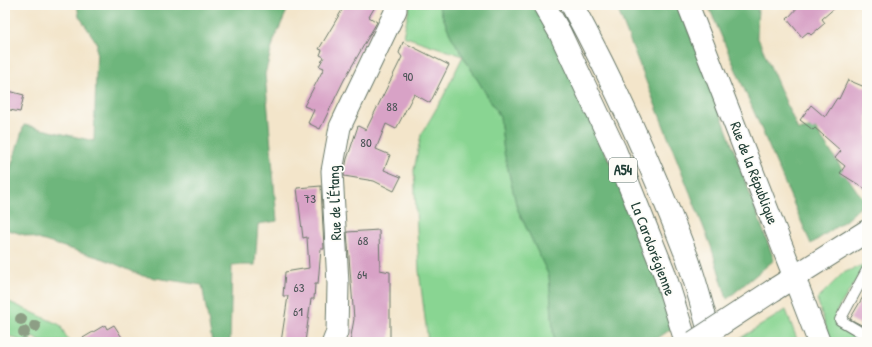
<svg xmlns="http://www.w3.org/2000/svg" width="872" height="347" font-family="'Patrick Hand',sans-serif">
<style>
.green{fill:#89d592;stroke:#548963}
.forest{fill:#6eb67c;stroke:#467a58}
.building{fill:#d8a2c6}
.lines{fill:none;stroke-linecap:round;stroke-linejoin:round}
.service-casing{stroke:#697868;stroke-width:12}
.minor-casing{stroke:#697868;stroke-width:23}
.tertiary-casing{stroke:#697868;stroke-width:24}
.motorway-casing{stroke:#697868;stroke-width:24}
.service{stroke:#fff;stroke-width:10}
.minor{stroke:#fff;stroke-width:21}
.tertiary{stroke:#fff;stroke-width:22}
.motorway{stroke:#fff;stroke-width:22}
.tertiary-bridge-casing{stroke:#697868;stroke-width:24;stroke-linecap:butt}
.tertiary-bridge{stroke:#fff;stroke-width:22}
.tree{fill:#8d9e85}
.labels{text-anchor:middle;stroke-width:3.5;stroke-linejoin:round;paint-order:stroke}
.number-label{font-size:13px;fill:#4d5658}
.shield{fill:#fdfcf7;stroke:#62766e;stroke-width:1}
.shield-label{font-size:14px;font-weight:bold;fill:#1f3d34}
.street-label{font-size:15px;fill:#1f3d34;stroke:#fdfcf7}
</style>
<rect width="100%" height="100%" fill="#fdfcf7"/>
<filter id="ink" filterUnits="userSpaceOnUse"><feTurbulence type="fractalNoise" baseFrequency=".025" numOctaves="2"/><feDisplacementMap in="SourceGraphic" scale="8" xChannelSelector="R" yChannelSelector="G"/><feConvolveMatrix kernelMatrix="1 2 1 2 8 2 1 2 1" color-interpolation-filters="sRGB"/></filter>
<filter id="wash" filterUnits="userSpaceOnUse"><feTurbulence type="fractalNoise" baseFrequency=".012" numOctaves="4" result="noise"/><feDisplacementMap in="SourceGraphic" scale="16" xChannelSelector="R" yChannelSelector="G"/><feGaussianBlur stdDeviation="0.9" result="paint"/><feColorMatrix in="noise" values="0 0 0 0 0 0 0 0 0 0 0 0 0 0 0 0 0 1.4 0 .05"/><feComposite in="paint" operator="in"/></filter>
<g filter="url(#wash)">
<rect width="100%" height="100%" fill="#f3e5ca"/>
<path class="green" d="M410,5h28l13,31 49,81 4,35 13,56 32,68 5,66h-126l-9,-71 -5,-101 7,-35 22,-38 20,-41 -60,-20z
M867,263l-31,49 -1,13 32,13v4h-36l-14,-43 26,-26z
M5,300l55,25 9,17h-27l-10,-5 -2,5h-7l-18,-8z
M786,310l12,32h-59v-3z"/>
<path class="forest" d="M77,5l212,1 -15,34 -9,34 12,147 -19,3 -3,41h-23l-2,77h-18l-10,-57 -59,-9 -39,-17 -99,-30v-43l19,-61 70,16 3,-98 -18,-27z
M438,5h103l139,318 -28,19h-98l-5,-66 -32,-68 -13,-56 -4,-35 -49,-81z
M616,5h61l22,49 75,206 -47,39 -16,-53z
M708,5h50l-1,31 41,94 16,-3 43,64 10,10 -21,19 -35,24z"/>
<g id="blocks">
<path class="building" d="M345,5h31l-7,12 8,5 -33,58 -24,49 -12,-6 6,-13 -10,-4 20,-38 -5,-2 5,-9 -4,-2 2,-5 -3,-1z
M800,5h38l-16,14 3,4 -14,12 -3,-3 -6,5 -15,-18z
M403,42l46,23 -19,38 -16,-9 -18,35 -10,-5 -10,25 14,6 -6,15 17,7 -7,14 -20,-10 -30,-5v-2l3,-15 11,-33 8,4 36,-73 -3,-4z
M848,80l19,8v102l-27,-17 5,-7 -10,-8 6,-7 -26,-23 -2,2 -13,-10 11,-15 14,12 12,-19 2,1z
M5,90l19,5 -4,17 -15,-3z
M321,186l3,63h-3l-3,35h-3l-1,15h-3l-6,43h-24l7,-46h-5l2,-24 24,-4 -2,-31 -4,1 -6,-50z
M379,230l1,40 10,2v70h-40l4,-23 -7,-87z
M867,290v38l-17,-9z
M105,325l2,4 7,-4 11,17h-49z"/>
</g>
</g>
<g filter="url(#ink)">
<use href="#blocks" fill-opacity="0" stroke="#697868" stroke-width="1"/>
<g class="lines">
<g class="service-casing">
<path id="service" d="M862,333l-22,-13 27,-50"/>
</g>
<g class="minor-casing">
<path id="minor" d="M688,5l106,272
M333,342l4,-10 1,-48 -6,-113 8,-44 56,-117v-5"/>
</g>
<g class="tertiary-casing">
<path id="tertiary" d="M794,277l25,65
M775,289l92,-58"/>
</g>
<g class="motorway-casing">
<path id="motorway" d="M544,5l16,28 55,117 49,122 22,70
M572,5c44,81 82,166 115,252 10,28 17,57 25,85"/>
</g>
<use href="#service" class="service"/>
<use href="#minor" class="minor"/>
<use href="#tertiary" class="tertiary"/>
<use href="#motorway" class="motorway"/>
<g class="tertiary-bridge-casing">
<path id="tertiary-bridge" d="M694,342l81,-53"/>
</g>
<use href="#tertiary-bridge" class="tertiary-bridge"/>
</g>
<g class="tree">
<circle cx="21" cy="319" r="6"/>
<circle cx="35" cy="326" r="6"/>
<circle cx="24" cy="332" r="6"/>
</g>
</g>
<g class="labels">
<g class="number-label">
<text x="408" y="81">90</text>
<text x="392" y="111">88</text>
<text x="366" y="147">80</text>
<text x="310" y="203">73</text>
<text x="363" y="245">68</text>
<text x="362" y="279">64</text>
<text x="299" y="292">63</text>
<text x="298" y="316">61</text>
</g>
<rect class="shield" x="609" y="158" width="28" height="24" rx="3"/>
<g class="shield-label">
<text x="623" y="175">A54</text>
</g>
<g class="street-label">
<text transform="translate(754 173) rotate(69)" y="5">Rue de la République</text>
<text transform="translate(335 203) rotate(-92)" y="5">Rue de l'Étang</text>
<text transform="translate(653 249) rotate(69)" y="5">La Carolorégienne</text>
</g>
</g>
<rect width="872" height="347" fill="none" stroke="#fdfcf7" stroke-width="20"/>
</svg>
